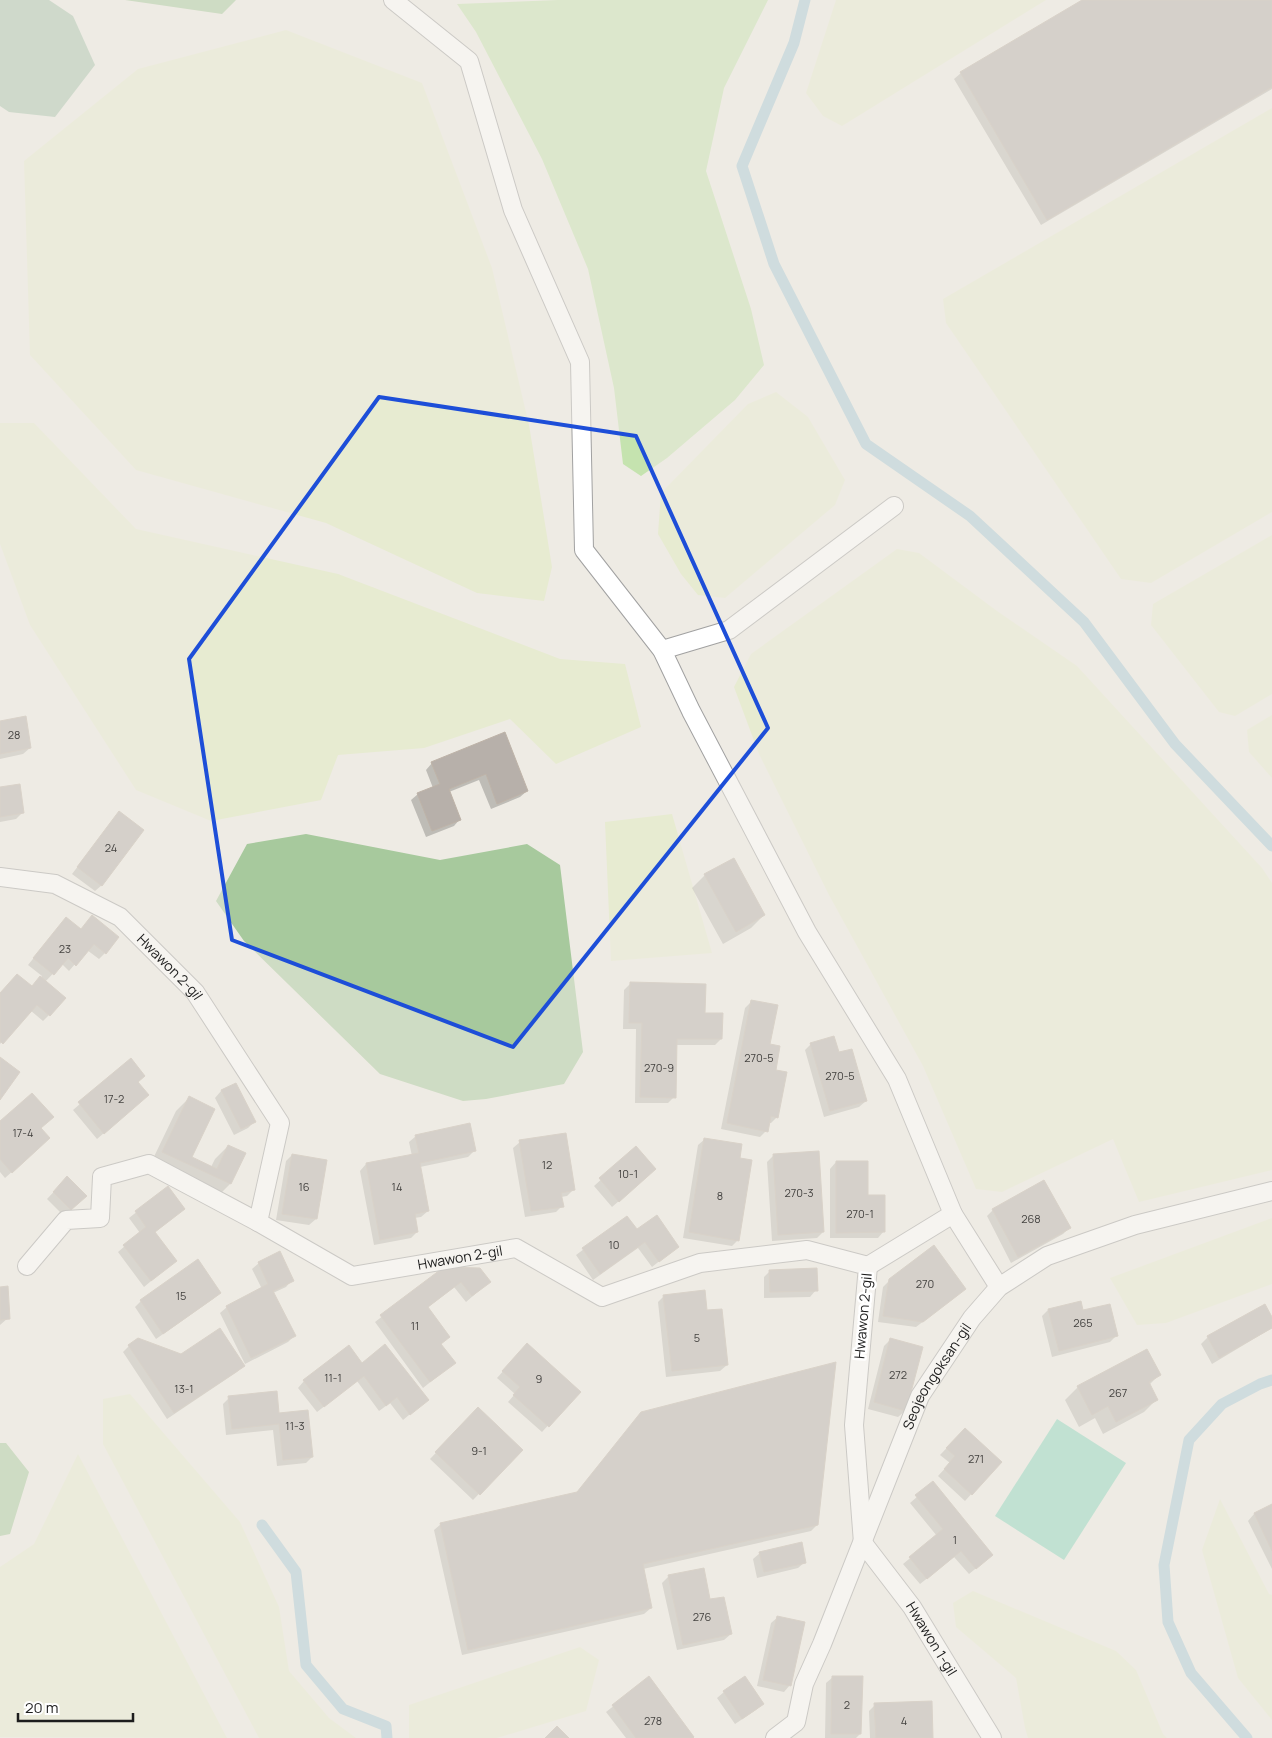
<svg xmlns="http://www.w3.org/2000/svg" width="1272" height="1738" font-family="Manrope,sans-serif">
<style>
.farmland{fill:#e7ebd1}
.grass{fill:#c5e3af}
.forest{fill:#a7c99d}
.cemetery{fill:#a8c4ae}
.pitch{fill:#8ad5bd}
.shadow{fill:#0003}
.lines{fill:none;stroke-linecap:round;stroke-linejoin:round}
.stream{stroke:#a9cad7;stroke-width:11}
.building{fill:#b7b0aa;stroke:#beb3a8}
.lane-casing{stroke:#a1a1a1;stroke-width:20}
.lane{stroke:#fff;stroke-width:18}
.marked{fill:none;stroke:#1d4ed8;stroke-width:4;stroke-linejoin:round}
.labels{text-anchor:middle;stroke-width:5;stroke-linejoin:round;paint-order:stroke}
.number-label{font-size:11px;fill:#444240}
.street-label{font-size:14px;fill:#1d1d1d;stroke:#fff}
</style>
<rect width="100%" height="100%" fill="#eeebe4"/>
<path class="farmland" d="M836,0h210l-204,126 -19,-10 -17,-23z
M286,30l136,53 70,185 37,157 23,142 -8,34 -67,-8 -151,-70 -190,-53 -106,-115 -6,-194 114,-92z
M1272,108v404l-121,71 -30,-4 -175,-256 -3,-24z
M776,392l32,25 37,63 -10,25 -110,93 -27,-3 -17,-21 -23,-40 3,-41 87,-89z
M0,423h34l102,106 202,45 222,85 65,5 16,63 -85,37 -46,-45 -86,29 -86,7 -17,45 -110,21 -75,-31 -106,-165 -30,-81z
M1272,535v159l-37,22 -16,-4 -68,-87 2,-21z
M897,549l22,4 78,58 80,55 185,202 10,15v287l-133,32 -26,-63 -111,53 -26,-3 -53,-123 -94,-171 -70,-141 -25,-67 17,-33z
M1272,715v63l-23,-26 -2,-22z
M672,814l40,139 -101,8 -6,-139z
M1272,1218v66l-106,39 -29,2 -27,-47z
M130,1394l110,128 39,85 10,64 40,47 27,20h-97l-156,-294v-45z
M78,1454l149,284 -227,-1v-170l34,-23z
M1220,1499l49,95 3,1v125l-34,-42 -36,-128z
M973,1591l143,60 20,19 27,64 4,4h-139l-3,-10 -9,-50 -60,-51 -3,-24z
M580,1647l19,13 -13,51 -89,27h-88v-33z"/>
<path class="grass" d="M558,0h210l-44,88 -18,83 45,138 13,56 -29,35 -68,58 -26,18 -18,-12 -9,-76 -26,-119 -46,-110 -66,-127 -19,-28z"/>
<path class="forest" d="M125,0h111l-14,14z
M306,834l134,26 87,-16 33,21 23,187 -19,32 -78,15 -23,2 -83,-27 -136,-133 -28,-40 31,-57z
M0,1443h6l23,29 -19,62 -10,2z"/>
<path class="cemetery" d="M0,0h49l24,16 22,49 -40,52 -46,-5 -9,-6z"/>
<path class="pitch" d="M1057,1419l69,44 -62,97 -69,-44z"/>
<path class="shadow" d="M1084,0h188v89l-231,136 -87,-146 7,-6z
M0,722l30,26 -7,6 -23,5z
M504,734l23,57 -7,6 -29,12 -12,-29 -30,12 11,27 -6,7 -28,11 -15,-37 7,-6 15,-6 -7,-18 6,-7z
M0,789l22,24 -6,6 -16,3z
M119,813l-17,72 -7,6 -23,-17z
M733,860l31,55 -13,13 -28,16 -31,-56 13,-13z
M66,918l39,35 -6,6 -12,-9 -18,21 -7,-7 -17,18 4,33 -6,6 -13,-11 -30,34v-50l31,-6 11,-12 -14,-11z
M631,983l73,31 17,25 -6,6h-39l-2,52 -6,6h-33l1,-74h-13l1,-39z
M752,1001l16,44 6,26 3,46 -6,6h-3l-2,8 -6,6 -39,-8 24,-121z
M811,1044l27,9 28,48 -7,6 -35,10 -19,-67z
M131,1060l10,41 -44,38 -24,-29z
M235,1085l19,37 -6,6 -14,7 -19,-37 6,-7z
M189,1098l1,60 21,9 4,-8 13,-13 17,8 -15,30 -13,13 -67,-32 26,-54z
M0,1123l40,5 2,17 -37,33 -5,-6z
M416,1136l58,15 -6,6 -48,10 8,44 -7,6 -7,1 3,14 -6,6 -37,7 -14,-74 6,-7 46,-8 -3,-14z
M705,1139l33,20v81l-6,6 -49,-8 15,-93z
M520,1142l53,48 -6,6 -6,1 1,9 -6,6 -31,5 -12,-69z
M636,1148l13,27 -37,32 -18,-21z
M292,1155l24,64 -7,6 -33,-5 10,-59z
M774,1155l49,77 -6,6 -45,3 -5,-79z
M836,1162l31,35 17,34 -6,7h-48v-69z
M67,1178l18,18 -21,20 -17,-17z
M168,1187l16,22 -30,24 21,28 -31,26 -26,-35 22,-19 -11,-15z
M993,1210l76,18 -6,6 -52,29 -24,-47z
M627,1217l10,14 40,16 -25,20 -14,-19 -45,32 -17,-25z
M259,1263l33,17 -6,7 -13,6 21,43 -6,6 -43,22 -25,-51 7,-6 35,-18 -10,-20z
M445,1268l44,14 -23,20 -12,-15 -27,21 21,29 -8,8 14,18 -31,25 -48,-66z
M770,1271l46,19 -6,7 -46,1v-21z
M890,1280l68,15 -42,32 -38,-5 5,-35z
M0,1288l8,30 -8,7z
M220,1293l-7,6 -57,40 -21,-32 6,-6z
M664,1296l42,16 21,53 -7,6 -54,6 -8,-75z
M1264,1306l8,14v8l-60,36 -11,-20 7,-7z
M1048,1310l68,26 -6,6 -58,15 -10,-41z
M890,1340l31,8 -16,63 -7,6 -30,-8 16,-63z
M129,1346l114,20 -6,6 -70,47 -44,-67z
M521,1351l58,41 -37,40 -34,-30 7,-8 -18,-16z
M361,1364l66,36 -24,20 -13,-17 -11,8 -22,-30 -40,31 -19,-24 6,-7z
M1159,1375l-10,10 8,14 -13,13 -41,22 -8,-16 -16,9 -14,-27 13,-13z
M229,1398l49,16 34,43 -6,6 -29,3 -4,-36 -47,5 -3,-31z
M478,1409l43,41 -48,50 -43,-41z
M965,1429l35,33 -35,39 -27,-25 12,-13 -10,-8z
M933,1483l52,78 -16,13 -15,-17 -34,27 -17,-20 34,-28 -27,-33z
M1272,1505v64l-24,-48 6,-7z
M441,1524l376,1 -6,6 -168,38 8,39 -7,6 -182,41 -28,-125z
M760,1553l45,9 -7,6 -41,10 -4,-19z
M703,1569l6,32 22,33 -7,6 -47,10 -15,-67 6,-6z
M778,1617l12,68 -6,7 -27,-6 14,-63z
M833,1677l27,57 -4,4h-31l1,-55z
M649,1678l42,60h-65l-20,-26z
M724,1692l38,12 -6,6 -21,14 -18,-26z
M875,1705l57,33h-62l-1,-27z"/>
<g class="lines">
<path class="stream" d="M805,0l-11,43 -52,123 32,98 92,180 104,72 114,106 91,122 97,102
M262,1525l34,47 10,93 37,44 43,17 1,12
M1247,1738l-56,-65 -23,-51 -4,-57 25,-125 33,-36 38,-20 12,-4"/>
</g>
<path class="building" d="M1082,0h190v87l-225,133 -87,-148z
M26,716l5,32 -31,6v-33z
M505,732l23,59 -31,13 -11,-30 -37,15 12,31 -29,11 -15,-38 23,-9 -9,-22z
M20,784l4,29 -24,4v-30z
M119,811l25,19 -42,56 -25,-19z
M734,858l31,57 -29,17 -32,-58z
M92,915l27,22 -13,17 -12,-10 -18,22 -8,-8 -14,17 -21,-17 33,-41 15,12z
M17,974l15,12 8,-10 26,22 -16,18 -13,-11 -34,39 -3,-3v-48z
M630,982l76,2 -1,29h18l-1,26h-45l-1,59 -36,-1 2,-74h-13z
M751,1000l27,5 -8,39 10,2 -4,24 11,2 -9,46 -7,-2 -3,16 -41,-9z
M834,1036l5,16 13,-3 15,52 -37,10 -20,-68z
M0,1057l20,15 -20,28z
M131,1058l14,18 -7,6 11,13 -45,39 -26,-32z
M236,1083l20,39 -15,7 -20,-39z
M32,1093l22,24 -13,11 9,10 -38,35 -12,-14v-38z
M189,1096l26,13 -23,48 25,12 11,-24 18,8 -15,31 -69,-32z
M470,1123l6,28 -56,12 9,48 -14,3 3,18 -38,8 -14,-77 53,-10 -4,-18z
M566,1133l9,57 -14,3 3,14 -33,4 -12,-71z
M704,1138l38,6 -2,14 12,2 -13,81 -50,-9z
M636,1146l20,23 -37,33 -20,-24z
M819,1151l5,81 -46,3 -5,-81z
M292,1154l35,6 -10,59 -35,-5z
M836,1161h32v34h17v37l-49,1z
M67,1176l20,20 -16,14 -18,-18z
M1044,1180l27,48 -53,29 -26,-48z
M168,1186l17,23 -30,23 22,29 -26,20 -28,-36 23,-18 -11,-16z
M657,1215l22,32 -20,15 -14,-20 -45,32 -18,-26 45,-32 10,13z
M934,1245l32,44 -43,33 -40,-6 6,-37z
M280,1251l14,30 -21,10 23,45 -45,22 -25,-52 42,-22 -10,-22z
M198,1259l23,34 -58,41 -23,-34z
M444,1267l36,1 11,14 -19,14 -11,-14 -33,25 22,30 -9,7 15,19 -26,19 -50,-67z
M817,1268l1,23 -48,1 -1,-22z
M8,1286l2,33 -10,1v-33z
M705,1290l2,20 15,-1 6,56 -56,6 -9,-76z
M1081,1301l2,9 27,-6 8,32 -59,15 -11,-42z
M1265,1304l7,13v11l-53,30 -12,-22z
M220,1328l25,38 -71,47 -46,-68 10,-7 43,16z
M890,1338l33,9 -17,64 -32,-9z
M527,1343l54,49 -32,35 -36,-32 7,-8 -18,-16z
M385,1344l44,56 -19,15 -13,-18 -11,9 -22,-30 -40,31 -21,-27 46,-35 13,18z
M1147,1349l14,26 -12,7 9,18 -42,22 -8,-16 -16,9 -15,-29z
M836,1362l-18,163 -175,39 9,44 -184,42 -28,-127 137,-31 64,-80z
M277,1391l2,22 29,-3 5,47 -30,3 -4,-36 -47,5 -4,-33z
M478,1407l45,43 -43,45 -45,-43z
M965,1428l37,34 -30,33 -28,-26 11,-13 -9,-8z
M933,1481l60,74 -17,14 -15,-18 -34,28 -18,-22 34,-28 -28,-34z
M1272,1504v47l-18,-38z
M802,1542l4,21 -42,9 -5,-20z
M704,1568l6,31 14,-2 8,37 -49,11 -15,-70z
M777,1616l28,6 -14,64 -28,-6z
M649,1676l45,61 -1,1h-57l-24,-33z
M745,1676l19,28 -22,15 -19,-28z
M832,1676h31l-2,58h-30z
M932,1701l1,37h-57l-2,-35z
M557,1726l12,12h-24z"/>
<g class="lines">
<g class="lane-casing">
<g id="lane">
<path d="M393,0l76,61 44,149 67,152 4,188 78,100 29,61 116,221 90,147 56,135 46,73"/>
<path d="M662,650l67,-20 165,-124"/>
<path id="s1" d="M0,877l55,7 65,33 75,75 85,131 -22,99 94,54 164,-28 86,49 98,-34 107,-13 61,16 -14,159 9,118"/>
<path d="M27,1266l39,-46 34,-2 2,-41 47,-13 109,58"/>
<path d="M868,1266l85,-52"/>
<path id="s2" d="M863,1543l49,64 80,131"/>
<path id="s3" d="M775,1738l21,-16 8,-38 18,-40 98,-248 52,-78 27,-31 48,-31 88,-31 137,-34"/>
</g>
</g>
<use href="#lane" class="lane"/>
</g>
<path d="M0 0H1272V1738H0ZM379,397l257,39 132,292 -255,319 -281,-107 -43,-281z" fill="#eeebe4" fill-opacity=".55" fill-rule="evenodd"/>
<path class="marked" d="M379,397l257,39 132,292 -255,319 -281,-107 -43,-281z"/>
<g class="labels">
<g class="number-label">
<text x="14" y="739">28</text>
<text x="111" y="852">24</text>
<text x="65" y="953">23</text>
<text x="759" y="1062">270-5</text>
<text x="659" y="1072">270-9</text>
<text x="840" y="1080">270-5</text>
<text x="114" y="1103">17-2</text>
<text x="23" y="1137">17-4</text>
<text x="547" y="1169">12</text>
<text x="628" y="1178">10-1</text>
<text x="304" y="1191">16</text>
<text x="397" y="1191">14</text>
<text x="799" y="1197">270-3</text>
<text x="720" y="1200">8</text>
<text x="860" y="1218">270-1</text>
<text x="1031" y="1223">268</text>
<text x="614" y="1249">10</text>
<text x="925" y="1288">270</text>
<text x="181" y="1300">15</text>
<text x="1083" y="1327">265</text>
<text x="415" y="1330">11</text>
<text x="697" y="1342">5</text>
<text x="898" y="1379">272</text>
<text x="333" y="1382">11-1</text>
<text x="539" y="1383">9</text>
<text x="184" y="1393">13-1</text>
<text x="1118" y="1397">267</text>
<text x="295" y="1430">11-3</text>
<text x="479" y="1455">9-1</text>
<text x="976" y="1463">271</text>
<text x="955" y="1544">1</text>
<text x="702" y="1621">276</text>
<text x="847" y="1709">2</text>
<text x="653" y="1725">278</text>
<text x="904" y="1725">4</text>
</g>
<g class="street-label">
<text dy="5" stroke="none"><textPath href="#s1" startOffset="199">Hwawon 2-gil</textPath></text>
<text dy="5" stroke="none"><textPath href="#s1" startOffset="710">Hwawon 2-gil</textPath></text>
<text transform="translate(863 1316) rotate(-85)" y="5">Hwawon 2-gil</text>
<text dy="5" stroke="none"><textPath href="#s3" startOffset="401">Seojeongoksan-gil</textPath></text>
<text dy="5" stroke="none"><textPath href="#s2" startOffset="118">Hwawon 1-gil</textPath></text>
</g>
</g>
<path d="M18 1713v8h115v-8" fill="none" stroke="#1d1d1d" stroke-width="2.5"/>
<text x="25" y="1713" font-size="15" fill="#1d1d1d" stroke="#ffffff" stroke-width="4" paint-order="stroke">20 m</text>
</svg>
